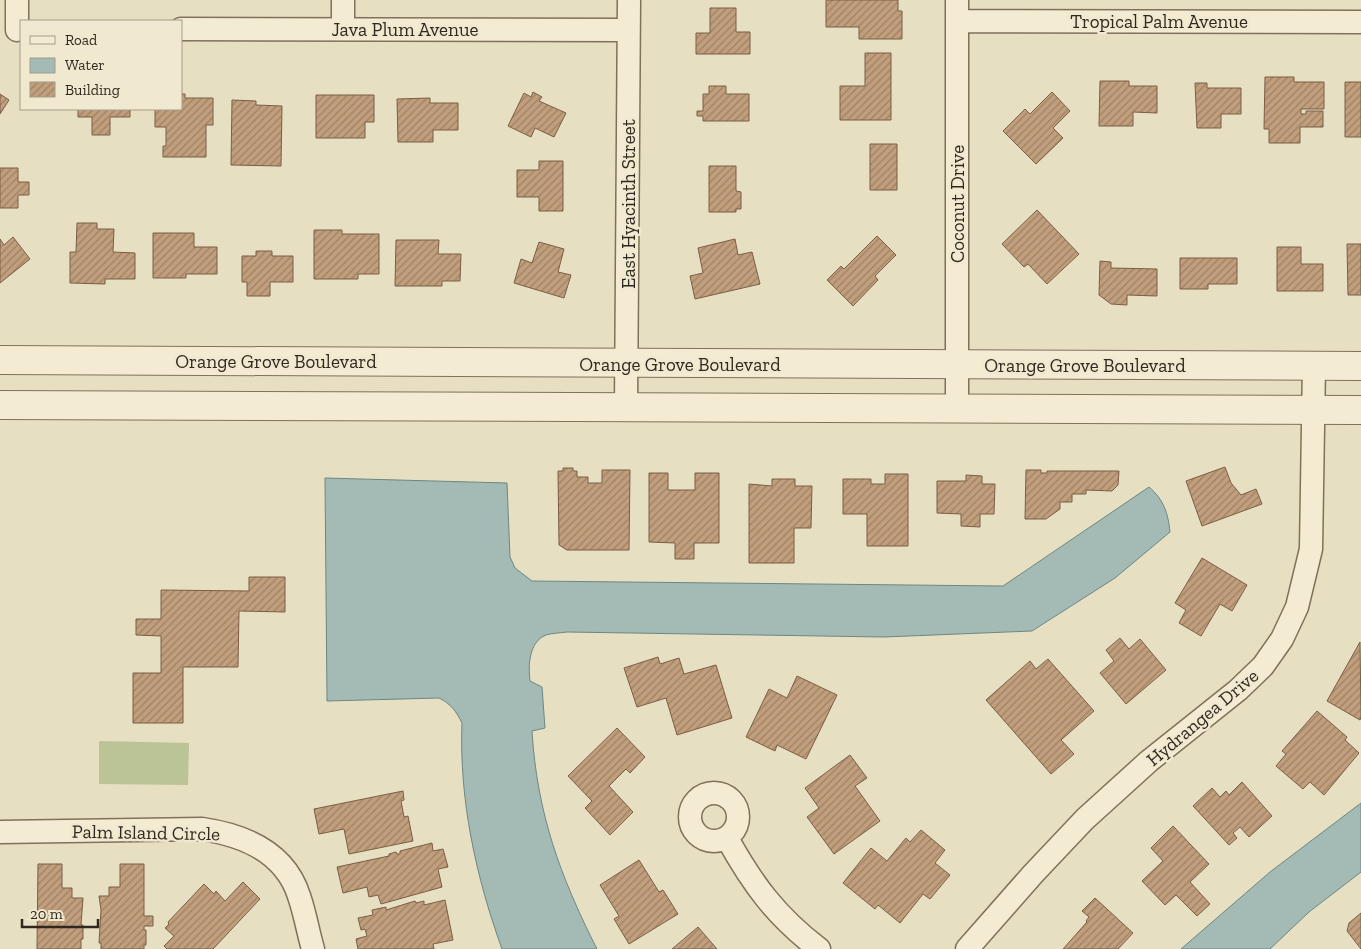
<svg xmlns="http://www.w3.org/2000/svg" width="1361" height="949" font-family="'Zilla Slab',serif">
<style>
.grass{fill:#bbc497}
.water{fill:#a3bab5;stroke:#6c8782}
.building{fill:url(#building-hatch);stroke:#7b5e44}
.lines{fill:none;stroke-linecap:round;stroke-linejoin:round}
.minor-casing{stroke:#7f715b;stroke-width:25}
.tertiary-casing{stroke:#7f715b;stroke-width:30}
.minor{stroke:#f3ecd3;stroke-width:22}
.tertiary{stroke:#f3ecd3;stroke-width:28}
.labels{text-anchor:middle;stroke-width:5;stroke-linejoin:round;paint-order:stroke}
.street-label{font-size:19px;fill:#30281e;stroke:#f0e9d0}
</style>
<defs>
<pattern id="building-hatch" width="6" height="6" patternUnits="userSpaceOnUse" patternTransform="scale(1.25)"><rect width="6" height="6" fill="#c19e7c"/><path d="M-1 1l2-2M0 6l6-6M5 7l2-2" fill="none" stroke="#9d8165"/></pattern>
</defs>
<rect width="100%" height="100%" fill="#e7dfc2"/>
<path class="grass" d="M99,741l90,2 -1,42 -89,-1z"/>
<path class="water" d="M325,478l182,5 3,74 5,11 17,13 471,5 146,-99c15,13 19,26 21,45l-55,46 -83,53 -148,6 -317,-5c-7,1 -15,1 -21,3 -17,7 -18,30 -16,46l12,6 3,41 -13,3c5,82 28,145 65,218h-95c-26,-72 -43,-149 -40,-226 -6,-12 -11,-19 -23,-25l-112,3z
M1361,803v69l-52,40 -39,37h-89l89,-77z"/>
<path class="building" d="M826,0h72v11h4v28h-43v-12h-33z
M710,8h26v24h14v22h-54v-21h14z
M865,53h26v67h-51v-34h25z
M1265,77h29v5h30v27h-23v5h5v-3h17v16h-23v16h-31v-14h-5z
M1100,81h29v5h28v27l-24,-1v14h-34z
M1345,82h16v55h-16z
M1195,83h12v5h34v26h-20v14h-24z
M709,86h17v8h23v27h-46v-5h-6v-5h6v-17h6z
M533,92l9,5 -3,4 27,12 -12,24 -19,-9 -4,9 -23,-11 16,-33 7,4z
M1052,92l18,19 -17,17 10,10 -27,26 -33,-33 22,-22 5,5z
M0,94l9,6 -9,14z
M181,94h4v4h28v27h-7v32h-43v-11h3v-19h-11v-18h26z
M316,95h58v27h-9v16h-49z
M430,98v5h28v27h-25v12h-35l-1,-43z
M232,100l24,1v4l26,1 -1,60 -50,-1z
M78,109h52v8h-20v18h-18v-18h-14z
M870,144h27v46h-27z
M539,161h24v50h-24v-14h-22v-27h22z
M709,166h27v25l5,1v17h-5v3h-27z
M0,168h18v14h11v13h-11v13h-18z
M1037,210l42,44 -32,30 -19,-20 -4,3 -22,-23z
M77,223h20v6h17l-1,23 22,1v26h-30v5l-35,-1v-31h6z
M314,230h28v4h37v40h-21v5h-44z
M153,233h41v14h23v27h-31v4h-33z
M877,236l19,19 -21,21 3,4 -25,26 -26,-26 14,-14 3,3z
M13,237l17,22 -30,24v-44l4,6z
M735,239l3,16 14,-3 8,32 -65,15 -5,-23 13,-3 -5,-25z
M396,240h43l-1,14h23l-1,27h-18v5h-47z
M539,242l25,7 -6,23 13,3 -7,23 -50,-15 7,-24 11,4z
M1347,244h14v51h-13z
M1277,247h24v17h22v27h-46z
M256,251h16v5h21v26h-23v14h-23v-14h-5v-26h14z
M1180,258h57v26h-29v5h-28z
M1100,261l11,1v6l46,1v27l-30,-1v10l-16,-1 -12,-9z
M1225,467l6,16 10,12 15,-6 6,15 -60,22 -16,-45z
M563,468h10v3h4v6h11v6h14v-13h28l-1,80h-62l-8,-5 -1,-74h5z
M1026,470h15v3h6v-2h72l-1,14 -6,6 -26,-1v4h-14v8h-12v7l-14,10h-21z
M649,473h19v17h27v-17h24v70h-25v16h-19v-16l-26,-1z
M885,474h23v72h-41v-32h-24v-35h28v5h14z
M966,475l16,1v8h13l-1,30h-14v13l-19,-1v-12l-24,-1v-32h29z
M772,479h23v7h17l-1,42h-17v35h-45v-79l23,2z
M1202,558l45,27 -15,26 -12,-7 -19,32 -22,-13 7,-13 -11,-7z
M249,577h36v35l-46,-1 -1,56h-55v56h-50v-50h28v-37l-25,-1v-16h25v-29l88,1z
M1120,638l9,11 11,-10 26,31 -40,34 -26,-31 14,-12 -8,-11z
M1360,642l1,75 -1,3 -33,-19z
M658,657l2,7 19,-6 5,16 32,-9 16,53 -55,17 -11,-37 -29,9 -13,-39z
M1048,659l46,52 -33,29 13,14 -23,20 -65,-74 44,-39 6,8z
M797,676l40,19 -31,64 -29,-14 -2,6 -29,-14 23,-48 18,9z
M1317,711l30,26 -2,3 14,13 -35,42 -14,-13 -7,7 -27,-23 10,-12 -4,-3z
M617,728l28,29 -15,16 -4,-4 -17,17 24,26 -23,23 -25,-27 7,-7 -24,-25z
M850,755l17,23 -12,8 25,35 -46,33 -27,-37 12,-9 -14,-20z
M1242,782l30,34 -23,21 -9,-10 -7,6 4,5 -8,7 -36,-39 19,-18 8,9 6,-6 3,4z
M403,791l1,9 -3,1 3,16 4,-1 5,25 -64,13 -5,-25 -25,5 -5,-25z
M1173,826l36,38 -19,18 20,22 -13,12 -21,-21 -11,10 -23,-24 21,-20 -12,-13z
M921,830l24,20 -10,13 15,12 -20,24 -7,-5 -23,29 -22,-18 -3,4 -32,-26 28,-35 16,13 19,-23 4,4z
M432,843l1,8 10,-2 5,18 -10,2 4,18 -61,17 -3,-9 -9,2 -2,-10 -24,6 -6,-26 52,-11v-2l7,-2 1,2h3v-3z
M639,860l20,32 4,-2 15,24 -49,30 -15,-25 5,-3 -19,-31z
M38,864h24v24h10v10h11l-2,27h2v14h-2v10h-44z
M120,864h24v52h9v10h-9v4h2v15h-2v4h-43v-6h-2l2,-33 -2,-14h10v-9h11z
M243,882l17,17 -47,50h-46l-3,-3 10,-10 -9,-8 4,-4 -1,-2 36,-38 10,10 2,-3 9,10z
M1095,898l38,35 -15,16h-55l24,-27 -1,-1 3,-4 -7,-6z
M445,900l8,40 -20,4 1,5h-76l-2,-10 11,-3 -2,-7 -4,1 -3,-12 15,-3 -1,-5 14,-3v3l29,-9 1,2 8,-2v4z
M1361,913v36l-14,-18 2,-8z
M698,927l19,22h-45z"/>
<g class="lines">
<g class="minor-casing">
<path id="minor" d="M17,0v30
M343,0v29
M957,0v409
M957,21l404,1
M181,29l447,1
M626,407l3,-407
M690 817a24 24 0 1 1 48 0a24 24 0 1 1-48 0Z
M0,832l202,-3c41,6 83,23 97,67 6,17 9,36 14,53
M727,838c26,47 49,78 92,111
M967,949l66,-75 52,-55 64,-58 89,-71 25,-24 19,-27 15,-32 14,-58 3,-184"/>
</g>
<g class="tertiary-casing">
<path id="tertiary" d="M0,360l1361,6
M0,405l1361,5"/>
</g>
<use href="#minor" class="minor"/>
<use href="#tertiary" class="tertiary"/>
</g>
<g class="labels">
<g class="street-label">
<text x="1159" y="28">Tropical Palm Avenue</text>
<text x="405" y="36">Java Plum Avenue</text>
<text transform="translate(628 204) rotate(-90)" y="7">East Hyacinth Street</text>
<text transform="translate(957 204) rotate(-90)" y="7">Coconut Drive</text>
<text x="276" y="368">Orange Grove Boulevard</text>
<text x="680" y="371">Orange Grove Boulevard</text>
<text x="1085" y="372">Orange Grove Boulevard</text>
<text transform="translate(1202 717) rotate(-40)" y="7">Hydrangea Drive</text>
<text transform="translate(146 832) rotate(1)" y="7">Palm Island Circle</text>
</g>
</g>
<rect x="20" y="20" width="162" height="90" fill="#f0e9d0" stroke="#a39c89"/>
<rect x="30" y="36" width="25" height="8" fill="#f3ecd3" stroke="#a39c89"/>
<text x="65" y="45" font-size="15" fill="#30281e">Road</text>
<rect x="30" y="58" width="25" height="15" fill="#a3bab5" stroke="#a39c89"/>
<text x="65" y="70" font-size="15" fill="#30281e">Water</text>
<rect x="30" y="82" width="25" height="15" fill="url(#building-hatch)" stroke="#a39c89"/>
<text x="65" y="95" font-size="15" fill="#30281e">Building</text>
<path d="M22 919v8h76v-8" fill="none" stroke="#30281e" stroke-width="2.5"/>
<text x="30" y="919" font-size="15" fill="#30281e" stroke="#f0e9d0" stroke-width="4" paint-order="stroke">20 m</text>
</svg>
